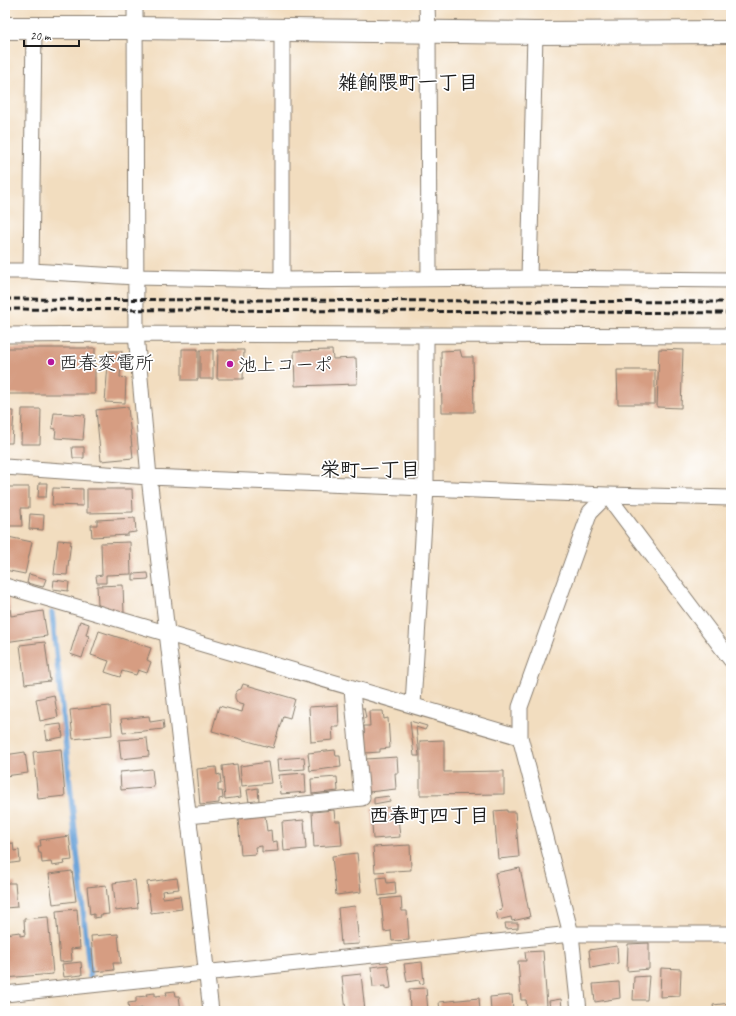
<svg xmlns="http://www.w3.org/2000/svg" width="736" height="1016" font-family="Caveat,'Klee One',sans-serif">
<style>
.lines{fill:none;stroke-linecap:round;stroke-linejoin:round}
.stream{stroke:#69a2d8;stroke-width:5.5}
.building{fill:#d69d82}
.street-casing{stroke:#877c6e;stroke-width:17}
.secondary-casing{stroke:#877c6e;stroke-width:24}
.street{stroke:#fff;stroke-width:15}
.secondary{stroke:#fff;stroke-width:22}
.rail{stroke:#1c1c1c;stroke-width:3;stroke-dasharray:6 3;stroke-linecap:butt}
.poi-dot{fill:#b5179e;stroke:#fff;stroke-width:1.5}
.labels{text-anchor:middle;stroke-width:3.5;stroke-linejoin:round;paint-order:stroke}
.poi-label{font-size:19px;fill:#1c1c1c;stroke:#fff;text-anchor:start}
.neighbourhood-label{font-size:20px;font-weight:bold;fill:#1c1c1c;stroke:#fff}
</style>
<rect width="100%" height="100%" fill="#fff"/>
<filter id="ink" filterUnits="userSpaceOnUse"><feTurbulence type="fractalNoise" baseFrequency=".025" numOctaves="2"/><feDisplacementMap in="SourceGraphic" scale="8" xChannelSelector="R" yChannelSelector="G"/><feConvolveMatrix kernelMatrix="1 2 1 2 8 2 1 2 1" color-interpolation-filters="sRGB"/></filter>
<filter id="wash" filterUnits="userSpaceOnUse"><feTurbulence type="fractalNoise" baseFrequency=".012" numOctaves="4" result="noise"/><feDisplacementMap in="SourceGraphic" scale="16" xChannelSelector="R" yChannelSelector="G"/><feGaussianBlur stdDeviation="0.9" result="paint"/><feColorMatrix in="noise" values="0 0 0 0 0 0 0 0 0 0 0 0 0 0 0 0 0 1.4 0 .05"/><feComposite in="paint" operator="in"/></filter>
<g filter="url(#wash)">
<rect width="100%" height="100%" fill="#f2ddbf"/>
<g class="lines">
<path class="stream" d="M52,613l38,364"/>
</g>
<g id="blocks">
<path class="building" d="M6,348h89v46h-89z
M182,349h16v31h-16z
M659,349l24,1 -2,58 -24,-1z
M200,350h13v29h-13z
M218,350h26l-1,29h-26z
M332,350l1,9 23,-1 1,26 -62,2 -1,-35z
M460,350l2,7h11l1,55h-32l-1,-61z
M109,351h13l-2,26 6,1 -1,25 -20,-1z
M617,370h38v34h-37z
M128,407l5,51 -32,3 -5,-51z
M22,409h19l-1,35h-19z
M5,411h9l-2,32h-6v3h-1z
M54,413l31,2 -2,25 -28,-2 1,-9 -4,-1z
M72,447h12v11h-11z
M39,483h8l-1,14h-8z
M5,487h24v21h-8l1,18h-17z
M53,488l30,1v17l-31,-1z
M87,489h45l1,23 -46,1z
M30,514l14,1 -1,15 -14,-1z
M135,518l1,14 -8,1v2l-36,2 -1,-12h6v-5z
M8,537l24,5 -7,32 -20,-4v-22h1z
M58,540l13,1 -4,34 -13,-1z
M130,542l1,32 -25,1v8h-9l-1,-7 6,-1 -1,-32z
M148,573l1,6 -16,1v-6z
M29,574l17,5 -3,8 -16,-4z
M54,580l15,2 -1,9 -15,-2z
M123,585l1,29 -26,-9 -1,-19z
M9,599l2,17 32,-5 4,25 -42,6v-42z
M80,621l9,3 -3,11 3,1 -7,22 -12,-4z
M99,631l52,17 -4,12 4,2 -4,11 -9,-3 -2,5 -14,-4 -2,6 -15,-5 4,-11 -18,-6z
M45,642l5,39 -25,3 -5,-39z
M243,684l52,15 -5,19 -7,-2 -10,32 -61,-17 7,-25 23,6 2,-8 -7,-2 -2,-4v-4l3,-4 3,-1z
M54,695l4,22 -18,4 -4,-22z
M338,705l1,22h-7l1,13 -22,2 -2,-35z
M110,706l2,29 -39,4 -3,-29z
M359,708h5l2,10 -6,1z
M369,711h14l1,8 4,-1 2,30 -10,1v3l-15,1 -1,-27h6z
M149,716l1,6 13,-2 1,9 -41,4 -2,-14z
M410,721l17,5 -2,4 -9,-3 3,29h-5z
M61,724l2,13 -16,3 -2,-14z
M147,738l2,18 -28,3 -2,-19z
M444,740v32l60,-1v23l-84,1v-54z
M61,749l4,47 -27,3 -5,-47z
M335,750l1,6h4l1,11 -31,4 -2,-18z
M25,752l3,21 -23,3v-21z
M304,757l1,12 -26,2 -1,-12z
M397,757l1,16h-3l1,16 -27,3 -3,-33z
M268,762l3,21 -29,3 -2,-20z
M237,764l4,33 -16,2 -3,-33z
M216,767l1,8 3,-1 1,10h-3v7h4l1,7 -4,1v4l-19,2 -3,-36z
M152,769l2,18 -33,3 -1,-18z
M305,773l1,19 -25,2 -2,-19z
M337,777l1,14 -26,3 -1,-15z
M258,788l1,13 -10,1 -2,-12z
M389,796l1,5 -16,3v-6z
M397,807l3,30 -27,2 -2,-30z
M334,810l1,11h5l2,24 -28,2 -2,-35z
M507,810v2h8l4,45 -21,2 -4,-48z
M265,816l2,15 4,-1 1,12 5,-1 1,10 -16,1v-6l-7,1 1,7 -15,1 -3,-37z
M304,820l2,29 -22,2 -2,-29z
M69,836l3,24 -8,1 1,3 -13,2 -1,-4 -9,1 -1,-10h-2l-1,-7h3l-1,-6z
M13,843l1,8 5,-1 1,12 -15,2v-20z
M410,845l1,25 -36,2 -2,-25z
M357,853l4,39 -25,3 -4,-39z
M520,868l10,49 -18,4 -1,-4 -13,3 -2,-9 6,-2 -7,-36z
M72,871l4,30 -23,3 -4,-30z
M386,877l1,6 8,-1 1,12 -17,2 -2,-18z
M177,878l2,11 -17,2 1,7 17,-2 2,13 -31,4 -4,-31z
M135,880l3,28 -22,3 -3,-28z
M5,883h10l2,24 -12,1z
M106,885l3,29 -9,1 1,2 -7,1v-4l-4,1 -3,-28z
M401,897l1,14h5l2,29 -17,1 -1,-10 -7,1 -3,-33z
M355,906l4,38 -18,1 -3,-37z
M77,909l3,39 -9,1 1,12 -12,1 -4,-51z
M48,917l5,57 -48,4v-44l15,-2v4l5,-1 -1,-16z
M505,923h13v5l-12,1z
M118,934l3,29h-8l1,7 -20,2 -3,-36z
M649,943v26l-22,2 1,-27z
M617,946l1,17 -27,5 -2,-18z
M543,951l4,55 -20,2 -1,-8h-5l-3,-39h8l-1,-9z
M81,962l1,13 -18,2 -2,-13z
M422,962l2,21 -4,1 -1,-4 -12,2 -3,-18z
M388,965l3,23 -6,1v-3l-12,1 -2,-20z
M661,968l20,1 -1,27 -20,1z
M361,974l4,37h-19l-4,-35z
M649,976l-2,24h-14l1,-23z
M619,982l1,16 -25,4 -2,-18z
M426,988l2,23h-18l-1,-22z
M175,991l1,5h3l2,15h-38v-3l-14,2 -1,-7 8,-1v-5l11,-1 -1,-2 9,-1v3l12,-1 -1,-3z
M512,995l1,16h-22l-1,-14z
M479,998l1,13h-40l-1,-9z
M561,999l1,9 -12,1 -1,-8z
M731,1003v8h-17l-1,-6z"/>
</g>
</g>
<g filter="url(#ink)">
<use href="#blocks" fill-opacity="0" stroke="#877c6e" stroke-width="1"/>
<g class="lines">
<g class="street-casing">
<path id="street" d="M135,5l1,329 13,143 62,534
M427,5l1,27 1,246
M282,30v250
M5,271h26l105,6 146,3 247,-2 202,2
M31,271l3,-243
M529,278l6,-245
M5,335l131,-1 595,2
M5,467l144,10 458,18 124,3
M5,586l515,151
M413,705l13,-217v-153
M189,816l173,-18 -10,-109
M5,994l566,-60h160
M579,1011l-8,-77 -51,-197v-30l70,-195 17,-17 124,165"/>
</g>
<g class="secondary-casing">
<path id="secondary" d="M5,28h130l400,5 196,-1"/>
</g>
<use href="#street" class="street"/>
<use href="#secondary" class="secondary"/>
<path class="rail" d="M5,299l726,3
M5,309l726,4"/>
</g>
</g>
<g class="poi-dot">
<circle cx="51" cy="362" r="4"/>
<circle cx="230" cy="364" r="4"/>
</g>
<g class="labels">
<g class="poi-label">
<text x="59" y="369">西春変電所</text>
<text x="238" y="371">池上コーポ</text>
</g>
<g class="neighbourhood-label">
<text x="408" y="89">雑餉隈町一丁目</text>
<text x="370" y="476">栄町一丁目</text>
<text x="429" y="822">西春町四丁目</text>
</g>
</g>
<rect width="736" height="1016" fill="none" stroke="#fff" stroke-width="20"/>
<path d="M24 40v6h55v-6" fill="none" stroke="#1c1c1c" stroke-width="2"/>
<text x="30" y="40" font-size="12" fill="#1c1c1c" stroke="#ffffff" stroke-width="3" paint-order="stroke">20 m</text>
</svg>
